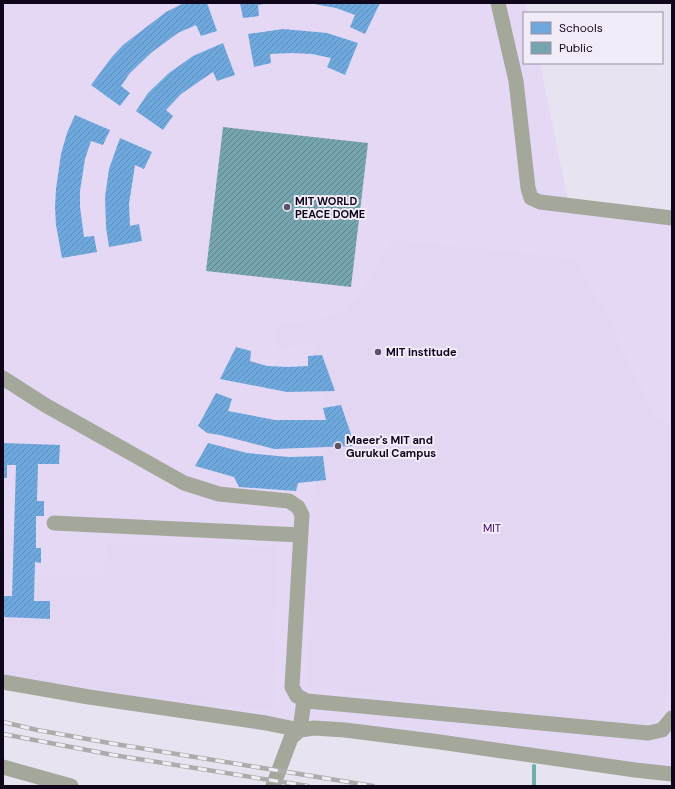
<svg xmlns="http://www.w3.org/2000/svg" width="675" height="789" font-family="'DM Sans',sans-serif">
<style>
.built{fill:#e4d8f5}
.park{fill:#e2d6f3}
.schools{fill:url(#schools-hatch)}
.public{fill:url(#public-hatch)}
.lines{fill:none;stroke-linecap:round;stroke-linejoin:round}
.stream{stroke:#6cb0ac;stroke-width:4}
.minor{stroke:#a4a89b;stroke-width:15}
.rail-casing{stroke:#acadaa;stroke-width:4.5}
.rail{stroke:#f2ecf9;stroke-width:3;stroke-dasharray:9;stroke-linecap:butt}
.poi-dot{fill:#5c5366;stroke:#f2ecf9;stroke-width:1.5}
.labels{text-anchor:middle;stroke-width:4;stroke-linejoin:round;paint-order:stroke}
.poi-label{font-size:11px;font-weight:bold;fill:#10061b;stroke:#f2ecf9;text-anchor:start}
.park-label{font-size:11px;fill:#3f0867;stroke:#f2ecf9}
</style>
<defs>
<pattern id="schools-hatch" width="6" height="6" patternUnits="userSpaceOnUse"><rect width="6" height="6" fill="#6fa8dc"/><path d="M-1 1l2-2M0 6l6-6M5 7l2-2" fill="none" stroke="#5f8fbc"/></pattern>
<pattern id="public-hatch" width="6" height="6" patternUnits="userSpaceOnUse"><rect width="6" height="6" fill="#76a5af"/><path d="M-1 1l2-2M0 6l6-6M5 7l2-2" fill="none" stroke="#5f848e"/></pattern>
</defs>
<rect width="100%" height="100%" fill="#e8e3f0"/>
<path class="built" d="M3,3h522l3,10h-4v50h16l29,143 103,12v556l-669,-92z"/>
<path class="park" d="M392,240l183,19 29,51 41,85 7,18 20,12v189l-7,87 -4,12 -6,3 -9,10h-15l-323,-40 4,-182 7,-46 21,-23 -17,-43 -3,-16 -6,-17v-14l-15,-2 -20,7 -3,-10v-14l41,-6 25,-9 14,-12 17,-25z
M6,532h6l-2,61h-7v-42h3z
M106,543l170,3 -3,163 -123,-12 -147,-23v-55l49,1 1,-20 -16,-1 1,-24 67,1z"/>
<path class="schools" d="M184,3h23l10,28 -16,5 -5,-11 -18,8 -26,19 -22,21 -9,13 9,7 -10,13 -29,-21 20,-27 12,-13 43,-33z
M240,3h24v1l-6,1 1,11 -16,2z
M309,3h71l-15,31 -15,-7 5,-12 -19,-7z
M283,29l44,4 31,10 -13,32 -18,-8 4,-9 -19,-4 -20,-1 -22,1 1,9 -17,4 -6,-33z
M223,43l12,32 -18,6 -4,-9 -32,22 -15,16 7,6 -10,14 -27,-19 12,-18 21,-20 24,-17z
M75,115l35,15 -7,15 -12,-4 -6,18 -5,32v16l4,30 10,-1 3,16 -35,6 -6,-33 -1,-18 1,-18 5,-35 6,-21z
M120,138l32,14 -8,17 -9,-4 -6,39 1,22 9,-2 3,17 -33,6 -3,-20 -1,-30 4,-28z
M236,347l15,4 -1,10 17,5 21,1 20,-1v-10l14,-1 13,36 -48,1 -67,-13z
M216,393l16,6 -4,12 47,9h51l-3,-12 18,-3 14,41 -81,3 -54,-14 -13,-2 -9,-7z
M3,443l57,2 -1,19h-21l-1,37h7v15h-8v32h5v15l-6,-1 -1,39h16v18l-47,-2v-21h9l4,-131h-9v13h-4z
M208,443l39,10 42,4 34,-1 3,24 -28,3 -2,8 -57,-4 -5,-10 -39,-11z"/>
<path class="public" d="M223,127l145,16 -17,144 -145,-16z"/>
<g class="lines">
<path class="stream" d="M534,786v-20"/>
<path class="minor" d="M498,3l18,78 12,107 3,10 9,4 132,16
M3,378l42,27 139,78 35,11 70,7 9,6 4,8 -10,172 5,9 10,5 341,32 14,-3 10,-12
M54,523l247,12
M3,682l86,15 177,26 34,7 4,-30
M3,767l68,19
M273,786l18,-48 9,-8 14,-2 31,2 95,12 195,28 37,4"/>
<g class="rail-casing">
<path id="rail" d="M3,722l34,8 78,14 258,42
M3,734l110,21 195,31"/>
</g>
<use href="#rail" class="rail"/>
</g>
<g class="poi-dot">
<circle cx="287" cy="207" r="4"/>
<circle cx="378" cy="352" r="4"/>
<circle cx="338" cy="446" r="4"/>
</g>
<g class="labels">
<g class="poi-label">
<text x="295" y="205">MIT WORLD<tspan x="295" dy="13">PEACE DOME</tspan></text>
<text x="386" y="356">MIT institude</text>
<text x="346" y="444">Maeer's MIT and<tspan x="346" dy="13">Gurukul Campus</tspan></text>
</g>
<g class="park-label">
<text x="492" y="532">MIT</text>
</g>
</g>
<rect width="675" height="789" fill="none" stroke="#10061b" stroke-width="8"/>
<rect x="523" y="12" width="140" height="52" fill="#f2ecf9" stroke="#9890a0"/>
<rect x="531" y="22" width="20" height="12" fill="#6fa8dc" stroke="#9890a0"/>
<text x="559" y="32" font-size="12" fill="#10061b">Schools</text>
<rect x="531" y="42" width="20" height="12" fill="#76a5af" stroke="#9890a0"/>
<text x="559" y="52" font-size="12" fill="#10061b">Public</text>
</svg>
